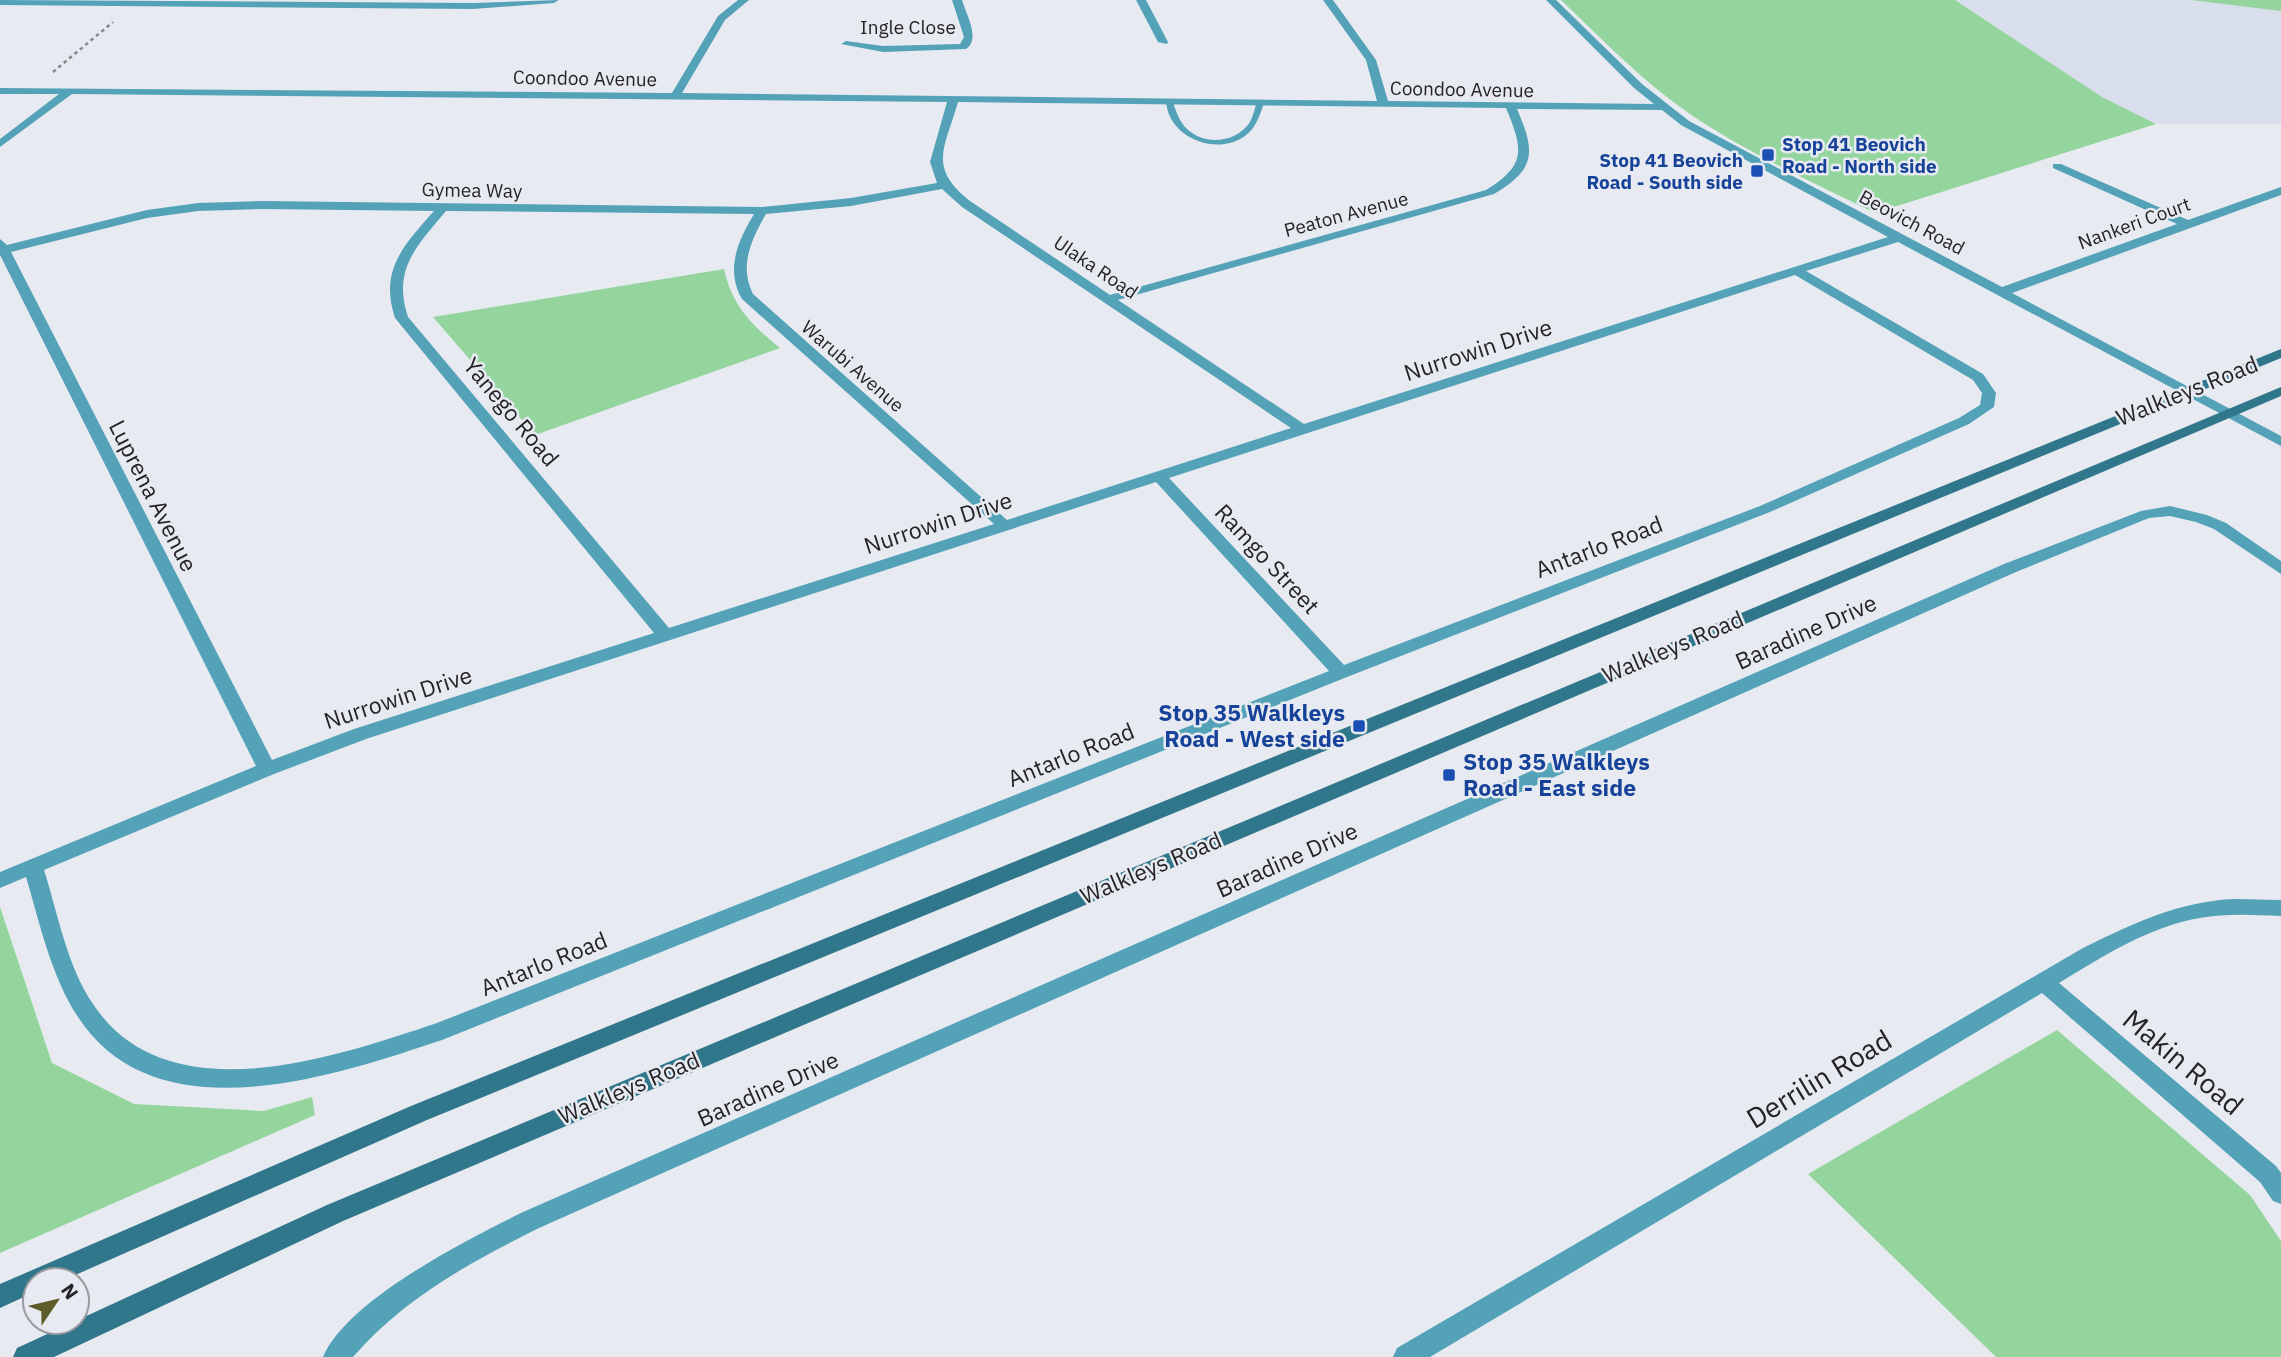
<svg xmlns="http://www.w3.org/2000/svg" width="2281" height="1357" font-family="'IBM Plex Sans',sans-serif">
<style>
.built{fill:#d8deeb}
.green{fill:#94d59e}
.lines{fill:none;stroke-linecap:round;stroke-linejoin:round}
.path{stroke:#87888d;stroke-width:2.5;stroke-dasharray:3.5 3.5;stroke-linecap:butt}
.lane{fill:#54a2b8;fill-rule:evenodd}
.street{fill:#54a2b8;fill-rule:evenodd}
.secondary{fill:#31778b;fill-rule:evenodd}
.transit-dot{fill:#1a4fb4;stroke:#e8eaf1;stroke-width:2.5}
.labels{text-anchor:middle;stroke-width:5;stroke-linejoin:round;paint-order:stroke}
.far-street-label{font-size:19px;fill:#242427;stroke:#e8eaf1}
.far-transit-label{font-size:19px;font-weight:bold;fill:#164399;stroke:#e8eaf1;text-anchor:start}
.street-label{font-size:23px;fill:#242427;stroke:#e8eaf1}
.transit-label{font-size:23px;font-weight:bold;fill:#164399;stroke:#e8eaf1;text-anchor:end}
.near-street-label{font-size:28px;fill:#242427;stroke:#e8eaf1}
</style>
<rect width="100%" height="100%" fill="#e8eaf1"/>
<path class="built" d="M1955,0h326v124h-125l-54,-27z"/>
<path class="green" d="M1561,0h394l147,97 54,27 -281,89c-62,-31 -128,-60 -185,-99 -47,-32 -87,-74 -129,-114z
M2191,0h90v11z
M724,269c8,37 28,56 56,79l-245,87 -102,-118z
M0,907l52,156 82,41 130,7 48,-14 3,18 -315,138z
M2057,1030l193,165 31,46v116h-285l-188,-183z"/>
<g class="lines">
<path class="path" d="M53,72l60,-50"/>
<path class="lane" d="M1166,100h6c4,11 7,21 15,29 18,17 49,14 63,-7 3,-6 5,-14 7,-21l7,2c-4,12 -8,25 -19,33 -29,21 -78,1 -79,-36z"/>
<path class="street" d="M0,0l473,3 86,-3 -5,3 -81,6 -473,-4z
M738,0h11l-24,20 -43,73 695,8 -11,-41 -43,-60h10l43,60 12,41 266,3 -20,-16 -88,-88h10l86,84 47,37 313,166 175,-63 -124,-56v-4h8l127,56 93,-33v8l-269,98 269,143v10l-383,-204 -92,29 177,103 13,19 -2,14 -25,17 -199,88 -423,165 -905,363c-108,36 -286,97 -364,-23 -27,-41 -38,-93 -52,-140l-26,11v-16l256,-106 -256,-511v-16l7,6 140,-35 51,-7 64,-2 500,6 89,-9 86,-15 -7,-21 17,-60 -875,-8 -72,53v-8l59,-45h-59v-6l672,5 46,-77zM958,102l548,6c17,41 21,57 -20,82l-376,105 -140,-94c-43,-34 -25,-53 -12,-99zM1517,109l145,1 19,15 207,112 -584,187 -186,-124 376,-106c43,-25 41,-43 23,-85zM942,189l20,18 329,221 -284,92 -254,-226c-14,-28 -2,-54 13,-80l85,-8zM262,209l172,2c-30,34 -55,59 -39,107l259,315 -300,96 -82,31 -261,-508 136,-34 51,-7zM446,211l308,3c-16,27 -29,55 -12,85l252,225 -325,104 -261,-311c-16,-48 9,-71 38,-106zM1795,275l178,105 9,13 -2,12 -21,13 -199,88 -416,159 -175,-187zM1156,482l173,189 -892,352c-102,34 -270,93 -344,-19 -26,-38 -35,-90 -49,-134l230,-96 92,-35z
M952,0h10c4,14 19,39 4,49l-83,3 -42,-8 5,-3 37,5 77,-2 4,-7z
M1136,0h10l22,42 -1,2 -9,-2z
M2170,506l37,9 19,8 55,38v13l-67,-45 -18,-7 -26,-6 -21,2 -133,54 -1477,656c-68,34 -135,70 -186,129h-30c24,-57 145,-118 200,-145l1481,-648 137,-53z
M2235,899l46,1v16c-27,-1 -54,-3 -81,2 -50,8 -98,39 -141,65l217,183 5,7v31l-8,-3 -13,-19 -218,-189 -612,364h-37l4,-9 686,-400c49,-24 96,-47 152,-49z"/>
<path class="secondary" d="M2281,349v9l-1854,762 -363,160h-29v12l-35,16v-24l411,-178z
M2281,387v9l-1938,825 -289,136h-41l4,-9 310,-143z"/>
</g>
<g class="transit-dot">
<rect x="1761" y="148" width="14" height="14" rx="3.5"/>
<rect x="1750" y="164" width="14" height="14" rx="3.5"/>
<rect x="1352" y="719" width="14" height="14" rx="3.5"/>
<rect x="1442" y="768" width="14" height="14" rx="3.5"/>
</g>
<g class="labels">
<g class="far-street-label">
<text x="908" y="34">Ingle Close</text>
<text transform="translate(585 78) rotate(1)" y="7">Coondoo Avenue</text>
<text transform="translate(1462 89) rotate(1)" y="7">Coondoo Avenue</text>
<text transform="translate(472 190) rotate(1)" y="7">Gymea Way</text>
<text transform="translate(1346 214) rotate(-15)" y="7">Peaton Avenue</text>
<text transform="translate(1912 222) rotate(28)" y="7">Beovich Road</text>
<text transform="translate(2134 223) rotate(-20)" y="7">Nankeri Court</text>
<text transform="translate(1096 267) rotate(34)" y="7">Ulaka Road</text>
<text transform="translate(853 366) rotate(41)" y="7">Warubi Avenue</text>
</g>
<g class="far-transit-label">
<text x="1782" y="151">Stop 41 Beovich<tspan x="1782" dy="22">Road - North side</tspan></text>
<text x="1743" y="167" text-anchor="end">Stop 41 Beovich<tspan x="1743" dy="22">Road - South side</tspan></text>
</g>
<g class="street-label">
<text transform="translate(1478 350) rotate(-18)" y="8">Nurrowin Drive</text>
<text transform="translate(2187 391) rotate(-22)" y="8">Walkleys Road</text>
<text transform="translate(511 412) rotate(50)" y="8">Yanego Road</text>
<text transform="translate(153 496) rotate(63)" y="8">Luprena Avenue</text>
<text transform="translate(938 523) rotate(-18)" y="8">Nurrowin Drive</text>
<text transform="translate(1599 547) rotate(-21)" y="8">Antarlo Road</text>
<text transform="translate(1267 559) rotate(47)" y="8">Ramgo Street</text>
<text transform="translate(1806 632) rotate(-24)" y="8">Baradine Drive</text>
<text transform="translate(1673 647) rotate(-23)" y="8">Walkleys Road</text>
<text transform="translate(398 698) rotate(-18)" y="8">Nurrowin Drive</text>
<text transform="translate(1071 755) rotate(-22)" y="8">Antarlo Road</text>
<text transform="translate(1287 860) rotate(-24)" y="8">Baradine Drive</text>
<text transform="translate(1151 868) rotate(-23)" y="8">Walkleys Road</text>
<text transform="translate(544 964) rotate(-22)" y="8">Antarlo Road</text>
<text transform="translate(629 1088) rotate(-23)" y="8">Walkleys Road</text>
<text transform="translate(768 1089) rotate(-24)" y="8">Baradine Drive</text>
</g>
<g class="transit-label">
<text x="1345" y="721">Stop 35 Walkleys<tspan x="1345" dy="26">Road - West side</tspan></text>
<text x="1463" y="770" text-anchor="start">Stop 35 Walkleys<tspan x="1463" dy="26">Road - East side</tspan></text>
</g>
<g class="near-street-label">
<text transform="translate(2183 1062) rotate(40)" y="10">Makin Road</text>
<text transform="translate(1819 1079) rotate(-31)" y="10">Derrilin Road</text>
</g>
</g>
<g transform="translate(56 1301) rotate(55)"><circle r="33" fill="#e8eaf1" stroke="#9a9ba0" stroke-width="2"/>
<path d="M0-5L12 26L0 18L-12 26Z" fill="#5d5b28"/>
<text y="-10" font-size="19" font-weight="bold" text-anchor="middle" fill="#242427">N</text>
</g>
</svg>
